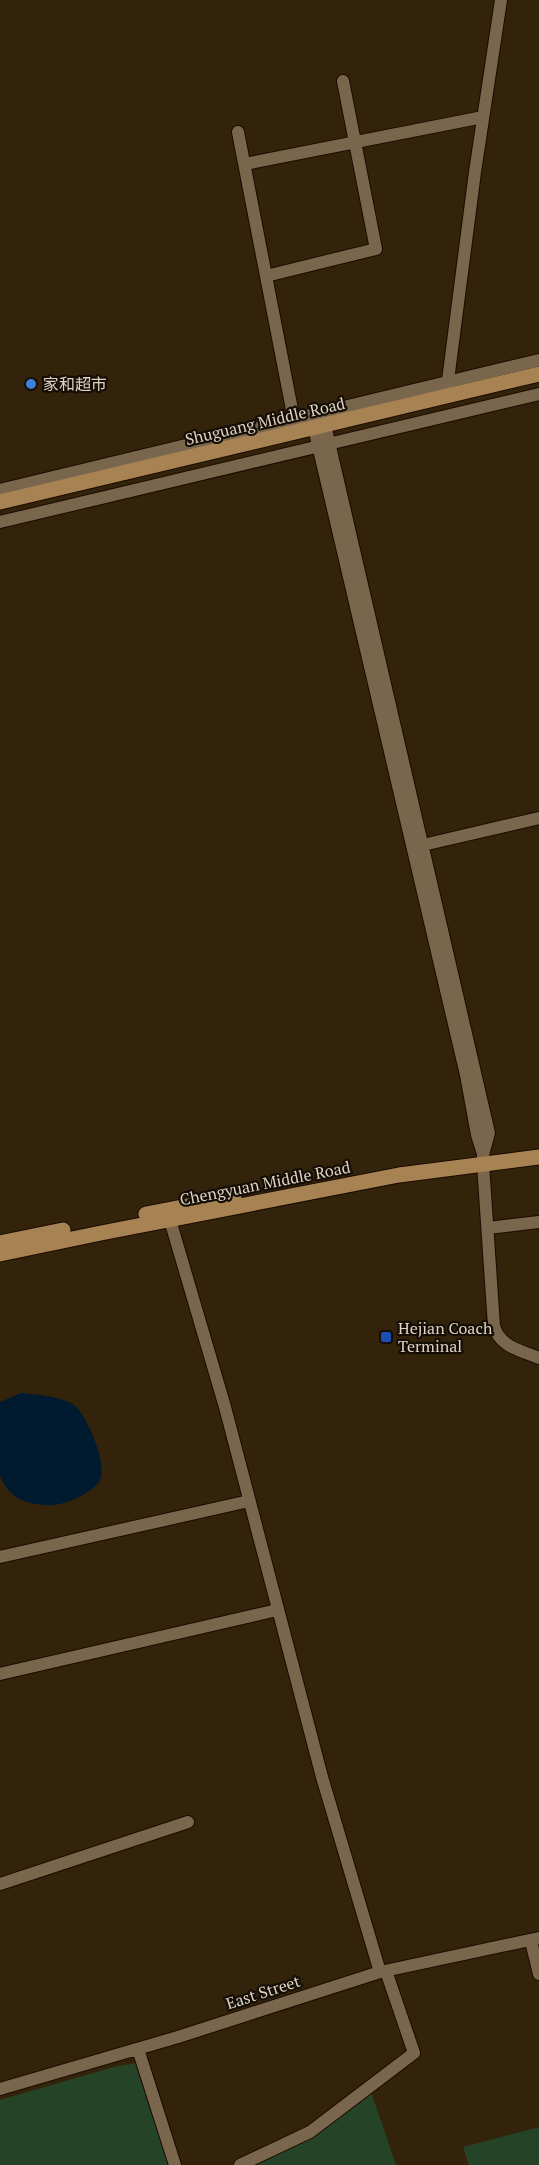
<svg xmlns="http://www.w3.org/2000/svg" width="539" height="2165" font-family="'PT Serif','Noto Sans SC',serif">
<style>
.green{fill:#254427}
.water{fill:#001a2f}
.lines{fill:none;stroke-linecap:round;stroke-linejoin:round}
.minor-casing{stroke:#1b0b00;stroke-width:14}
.major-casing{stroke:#1b0b00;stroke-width:17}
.minor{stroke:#7a664d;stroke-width:12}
.major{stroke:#a78252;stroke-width:15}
.shop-dot{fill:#3f7fe0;stroke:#150e05;stroke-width:2}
.transit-dot{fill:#1a4fb4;stroke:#150e05;stroke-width:2}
.labels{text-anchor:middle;stroke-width:4.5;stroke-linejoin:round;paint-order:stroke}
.poi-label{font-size:16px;fill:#ded3c5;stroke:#150e05;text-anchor:start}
.street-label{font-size:16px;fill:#ded3c5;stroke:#150e05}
</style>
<rect width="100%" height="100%" fill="#34230b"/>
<path class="green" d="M137,2063l34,102h-171v-65l117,-34z
M371,2092l25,73h-147z
M539,2127v38h-70l-6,-18z"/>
<path class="water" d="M21,1393c13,1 43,4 53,12 13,10 34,60 26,75 -7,13 -33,24 -47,25 -9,1 -25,-2 -32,-5 -10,-4 -17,-15 -21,-24v-74z"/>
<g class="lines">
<g class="minor-casing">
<path id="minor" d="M238,132l57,293
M245,164l238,-47
M266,276l110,-27 -33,-168
M447,388l28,-216 26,-172
M325,425l164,708 -6,22v9l11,162c6,21 26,24 45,32
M314,428l152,647 11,60 6,19
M0,490l539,-130
M0,522l539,-128
M423,845l116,-27
M170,1220l55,187 97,370 58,195
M488,1228l51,-6
M0,1557l249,-56
M0,1674l277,-64
M0,1884l188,-62
M531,1941l8,33
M138,2049l37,116
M0,2089l178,-52 202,-65 159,-34
M240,2165l70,-33 104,-79 -28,-82"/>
</g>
<g class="major-casing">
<path id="major" d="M0,502l539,-128
M146,1214l88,-17
M0,1243l63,-13
M0,1254l101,-21 298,-58 140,-18"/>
</g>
<use href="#minor" class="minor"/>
<use href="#major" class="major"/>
</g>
<circle class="shop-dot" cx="31" cy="384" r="6"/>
<rect class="transit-dot" x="380" y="1331" width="12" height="12" rx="3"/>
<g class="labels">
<g class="poi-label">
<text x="43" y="390">家和超市</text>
<text x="398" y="1334">Hejian Coach<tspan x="398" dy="18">Terminal</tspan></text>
</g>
<g class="street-label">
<text transform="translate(265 421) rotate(-13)" y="6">Shuguang Middle Road</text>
<text transform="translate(265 1183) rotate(-11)" y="6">Chengyuan Middle Road</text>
<text transform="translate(263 1992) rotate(-18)" y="6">East Street</text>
</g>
</g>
</svg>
